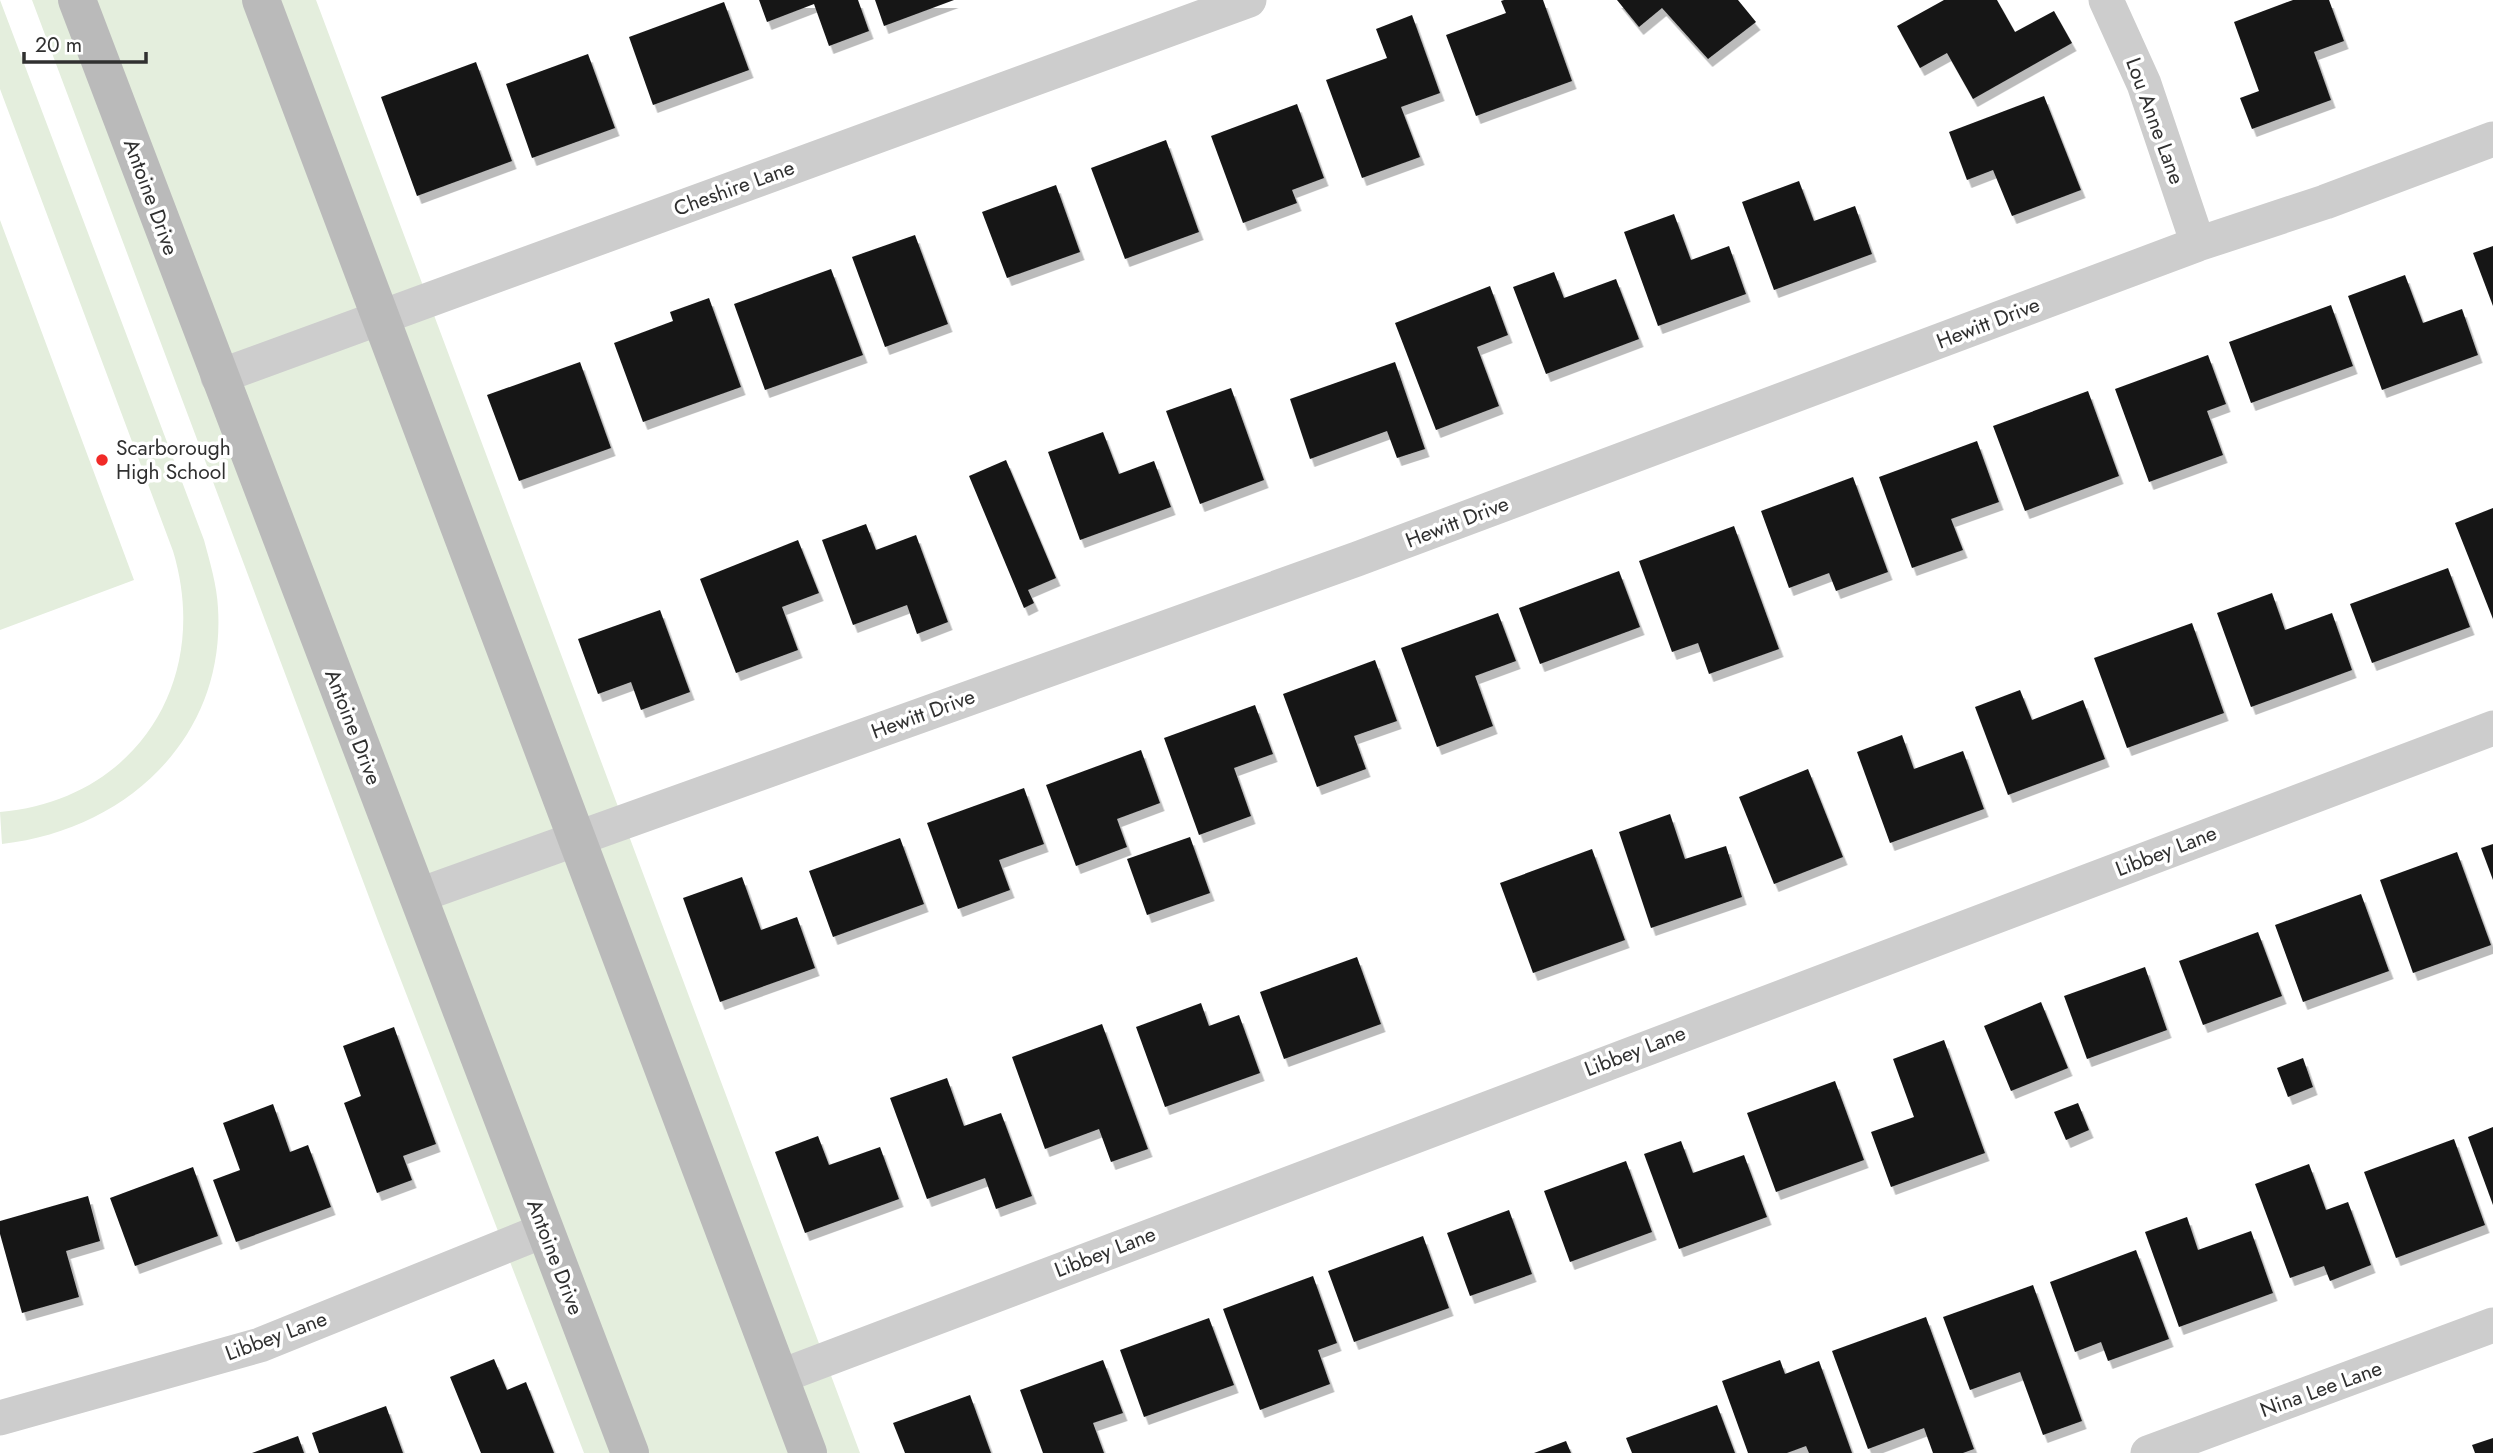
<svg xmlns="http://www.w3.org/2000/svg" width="2493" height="1453" font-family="Jost,sans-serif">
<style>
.green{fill:#e4eedd}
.building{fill:#171717;filter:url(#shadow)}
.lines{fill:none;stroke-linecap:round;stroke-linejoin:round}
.minor{stroke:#cdcdcd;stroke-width:35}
.secondary{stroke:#bababa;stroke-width:38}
.poi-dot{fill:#f12a27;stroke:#fff;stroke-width:2.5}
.labels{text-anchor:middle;stroke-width:7;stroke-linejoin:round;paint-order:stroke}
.street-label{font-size:21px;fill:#303030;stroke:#fff}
.poi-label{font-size:21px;fill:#303030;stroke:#fff;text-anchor:start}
</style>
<defs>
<filter id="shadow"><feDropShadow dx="4.5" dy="8" stdDeviation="0" flood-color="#0004"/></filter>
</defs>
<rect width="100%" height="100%" fill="#fff"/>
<path class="green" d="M0,0l204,540c6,23 13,45 14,68 8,131 -93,222 -216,236l-2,-32c137,-12 212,-132 173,-261l-173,-462z
M32,0h284l544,1453h-276l-206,-532z
M0,220l134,360 -134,50z"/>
<path class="building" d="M759,0h99l11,31 -40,15 -15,-42 -47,18z
M875,0h79l-70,26z
M1504,0h39l29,81 -96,35 -30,-81 60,-22 -5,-12z
M1617,0h121l18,22 -48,37 -46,-51 -23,19z
M1944,0h53l18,32 39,-21 18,32 -99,56 -26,-46 -27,15 -23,-42z
M2293,0h36l15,41 -30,11 17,48 -79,29 -12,-31 19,-7 -25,-69z
M724,2l25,68 -96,35 -24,-68z
M1412,15l28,78 -39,14 19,50 -58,21 -36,-98 61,-22 -11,-29z
M588,54l27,74 -83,30 -26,-74z
M476,62l36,99 -95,35 -36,-99z
M2044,96l37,94 -69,26 -19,-46 -26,10 -18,-48z
M1297,104l27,74 -32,12 5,13 -54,20 -32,-87z
M1166,140l33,92 -74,27 -34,-91z
M1799,181l15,40 41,-15 17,48 -98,36 -32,-88z
M1056,185l24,67 -73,26 -25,-66z
M1674,214l17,46 38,-14 17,48 -88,32 -34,-94z
M915,235l33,89 -63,23 -33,-90z
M2493,246v60l-20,-53z
M831,269l32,86 -98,35 -31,-86z
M1554,272l10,26 52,-19 23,60 -93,35 -33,-87z
M2405,275l18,48 39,-14 16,46 -96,35 -34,-94z
M1490,286l18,49 -31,12 22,59 -63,24 -41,-107z
M709,298l32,89 -98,35 -29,-79 59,-22 -3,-9z
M2331,305l22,61 -102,37 -22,-61z
M2208,355l18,49 -19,7 16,44 -74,27 -34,-93z
M580,362l31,86 -92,33 -32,-86z
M1395,362l30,87 -28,9 -10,-27 -77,28 -20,-60z
M1231,388l33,92 -64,24 -34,-93z
M2088,391l31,85 -94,35 -32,-85z
M1103,432l16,42 35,-13 17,46 -91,33 -32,-88z
M1977,441l22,61 -48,17 12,31 -51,18 -33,-91z
M1006,460l50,118 -28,12 6,13 -10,5 -55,-132z
M1853,477l35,95 -52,19 -7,-18 -40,15 -28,-77z
M2493,508v111l-38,-96z
M866,524l10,26 40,-15 32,87 -31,12 -10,-29 -54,20 -31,-85z
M1734,526l45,123 -70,25 -11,-31 -26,9 -33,-91z
M798,540l21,53 -37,14 16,43 -62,23 -36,-94z
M2448,568l22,59 -98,36 -22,-59z
M1619,571l21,56 -100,37 -21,-56z
M2272,593l13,37 47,-17 20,57 -101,37 -34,-94z
M660,610l30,82 -49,18 -10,-28 -33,12 -20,-55z
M1498,613l18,48 -41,15 18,50 -56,21 -36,-99z
M2192,623l32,90 -97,35 -33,-90z
M1375,660l22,61 -43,15 12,33 -49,18 -34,-93z
M2020,690l12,30 51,-20 22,59 -97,36 -33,-88z
M1255,705l18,49 -39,14 17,48 -52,19 -35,-97z
M1902,735l12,34 49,-18 21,58 -94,34 -33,-91z
M1141,750l19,53 -43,16 10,28 -51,19 -30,-81z
M1808,769l35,88 -69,27 -35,-87z
M1024,788l20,56 -45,16 11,30 -52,19 -31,-86z
M1670,814l15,45 41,-13 16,51 -91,31 -32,-96z
M1190,837l20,56 -63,22 -20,-56z
M900,838l24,66 -91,33 -24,-66z
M2493,844v36l-12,-32z
M1592,849l33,91 -92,33 -33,-90z
M2457,852l34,93 -78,28 -33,-93z
M742,877l19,53 36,-13 18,51 -95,34 -37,-104z
M2361,894l28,77 -86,31 -28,-77z
M2258,932l24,64 -79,29 -24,-64z
M1357,957l24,67 -97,35 -24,-67z
M2145,967l22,63 -80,29 -23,-63z
M2041,1002l27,66 -57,23 -27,-65z
M1201,1003l8,23 30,-11 21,58 -95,34 -29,-80z
M1102,1024l46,125 -37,13 -12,-33 -54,20 -33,-92z
M394,1027l42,117 -33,12 9,24 -35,13 -33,-90 17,-7 -18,-50z
M1944,1040l41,113 -94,34 -20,-55 43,-15 -21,-58z
M2303,1058l10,29 -25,10 -11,-29z
M947,1078l17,48 37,-13 31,83 -36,13 -11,-31 -58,21 -37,-101z
M1835,1081l29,79 -88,32 -29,-79z
M2078,1103l11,27 -23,10 -12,-28z
M273,1104l17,48 18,-7 23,62 -95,35 -23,-62 27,-10 -17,-47z
M2493,1127v78l-25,-68z
M818,1136l11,29 51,-18 19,52 -94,34 -30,-81z
M2454,1139l31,86 -89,33 -32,-86z
M1681,1141l12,32 51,-18 23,62 -88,32 -35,-95z
M1626,1161l26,71 -82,30 -26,-71z
M2309,1164l17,46 22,-8 23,63 -41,16 -6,-15 -34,12 -35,-94z
M193,1167l25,69 -83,30 -25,-68z
M88,1196l12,45 -34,10 13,46 -57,16 -22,-79v-13z
M1509,1210l23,64 -62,22 -23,-63z
M2187,1217l11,33 53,-19 22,62 -94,34 -34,-95z
M1423,1236l26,72 -95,34 -26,-71z
M2136,1250l33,89 -61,22 -7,-19 -26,10 -25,-70z
M1313,1276l24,67 -19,7 12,34 -70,26 -37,-101z
M2033,1285l49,136 -39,14 -23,-63 -50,18 -27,-73z
M1926,1317l48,132 -11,4h-30l-9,-25 -56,21 -36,-98z
M1209,1318l25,67 -90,32 -24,-67z
M494,1359l13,31 19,-8 28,71h-73l-31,-76z
M1103,1360l20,53 -30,10 11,30h-61l-23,-63z
M1780,1360l5,14 34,-13 33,92h-43l-3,-7 -19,7h-39l-26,-72z
M970,1395l21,58h-86l-12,-30z
M1717,1405l18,48h-103l-6,-15z
M386,1406l17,47h-84l-7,-20z
M298,1436l6,17h-52z
M2493,1438v15h-18l-3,-8z
M1566,1441l5,12h-37z"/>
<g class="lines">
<path class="minor" d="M2106,0l38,84 54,160
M218,377l1031,-377
M417,896l940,-337 841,-315 127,-42 168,-63
M779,1377l1714,-649
M0,1418l260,-73 285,-115
M2148,1453l345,-128"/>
<path class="secondary" d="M77,0l553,1453
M261,0l547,1453"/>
</g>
<circle class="poi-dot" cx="102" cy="460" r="7"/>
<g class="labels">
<g class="street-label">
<text transform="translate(2155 121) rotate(70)" y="7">Lou Anne Lane</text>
<text transform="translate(734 188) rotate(-20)" y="7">Cheshire Lane</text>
<text transform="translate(151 197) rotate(70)" y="7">Antoine Drive</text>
<text transform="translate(1988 323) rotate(-21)" y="7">Hewitt Drive</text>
<text transform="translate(1457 522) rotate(-21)" y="7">Hewitt Drive</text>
<text transform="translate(923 714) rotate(-20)" y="7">Hewitt Drive</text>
<text transform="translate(353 727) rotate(69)" y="7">Antoine Drive</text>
<text transform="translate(2166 851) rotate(-21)" y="7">Libbey Lane</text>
<text transform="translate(1635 1051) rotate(-21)" y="7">Libbey Lane</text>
<text transform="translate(1105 1252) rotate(-21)" y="7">Libbey Lane</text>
<text transform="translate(555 1257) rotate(69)" y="7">Antoine Drive</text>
<text transform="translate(276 1336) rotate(-20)" y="7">Libbey Lane</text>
<text transform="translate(2321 1389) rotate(-20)" y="7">Nina Lee Lane</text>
</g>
<g class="poi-label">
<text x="116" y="455">Scarborough<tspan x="116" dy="24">High School</tspan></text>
</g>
</g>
<path d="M24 52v10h122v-10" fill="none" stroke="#303030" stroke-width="3.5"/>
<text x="35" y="52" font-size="21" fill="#303030" stroke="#ffffff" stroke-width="5" paint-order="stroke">20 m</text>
</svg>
